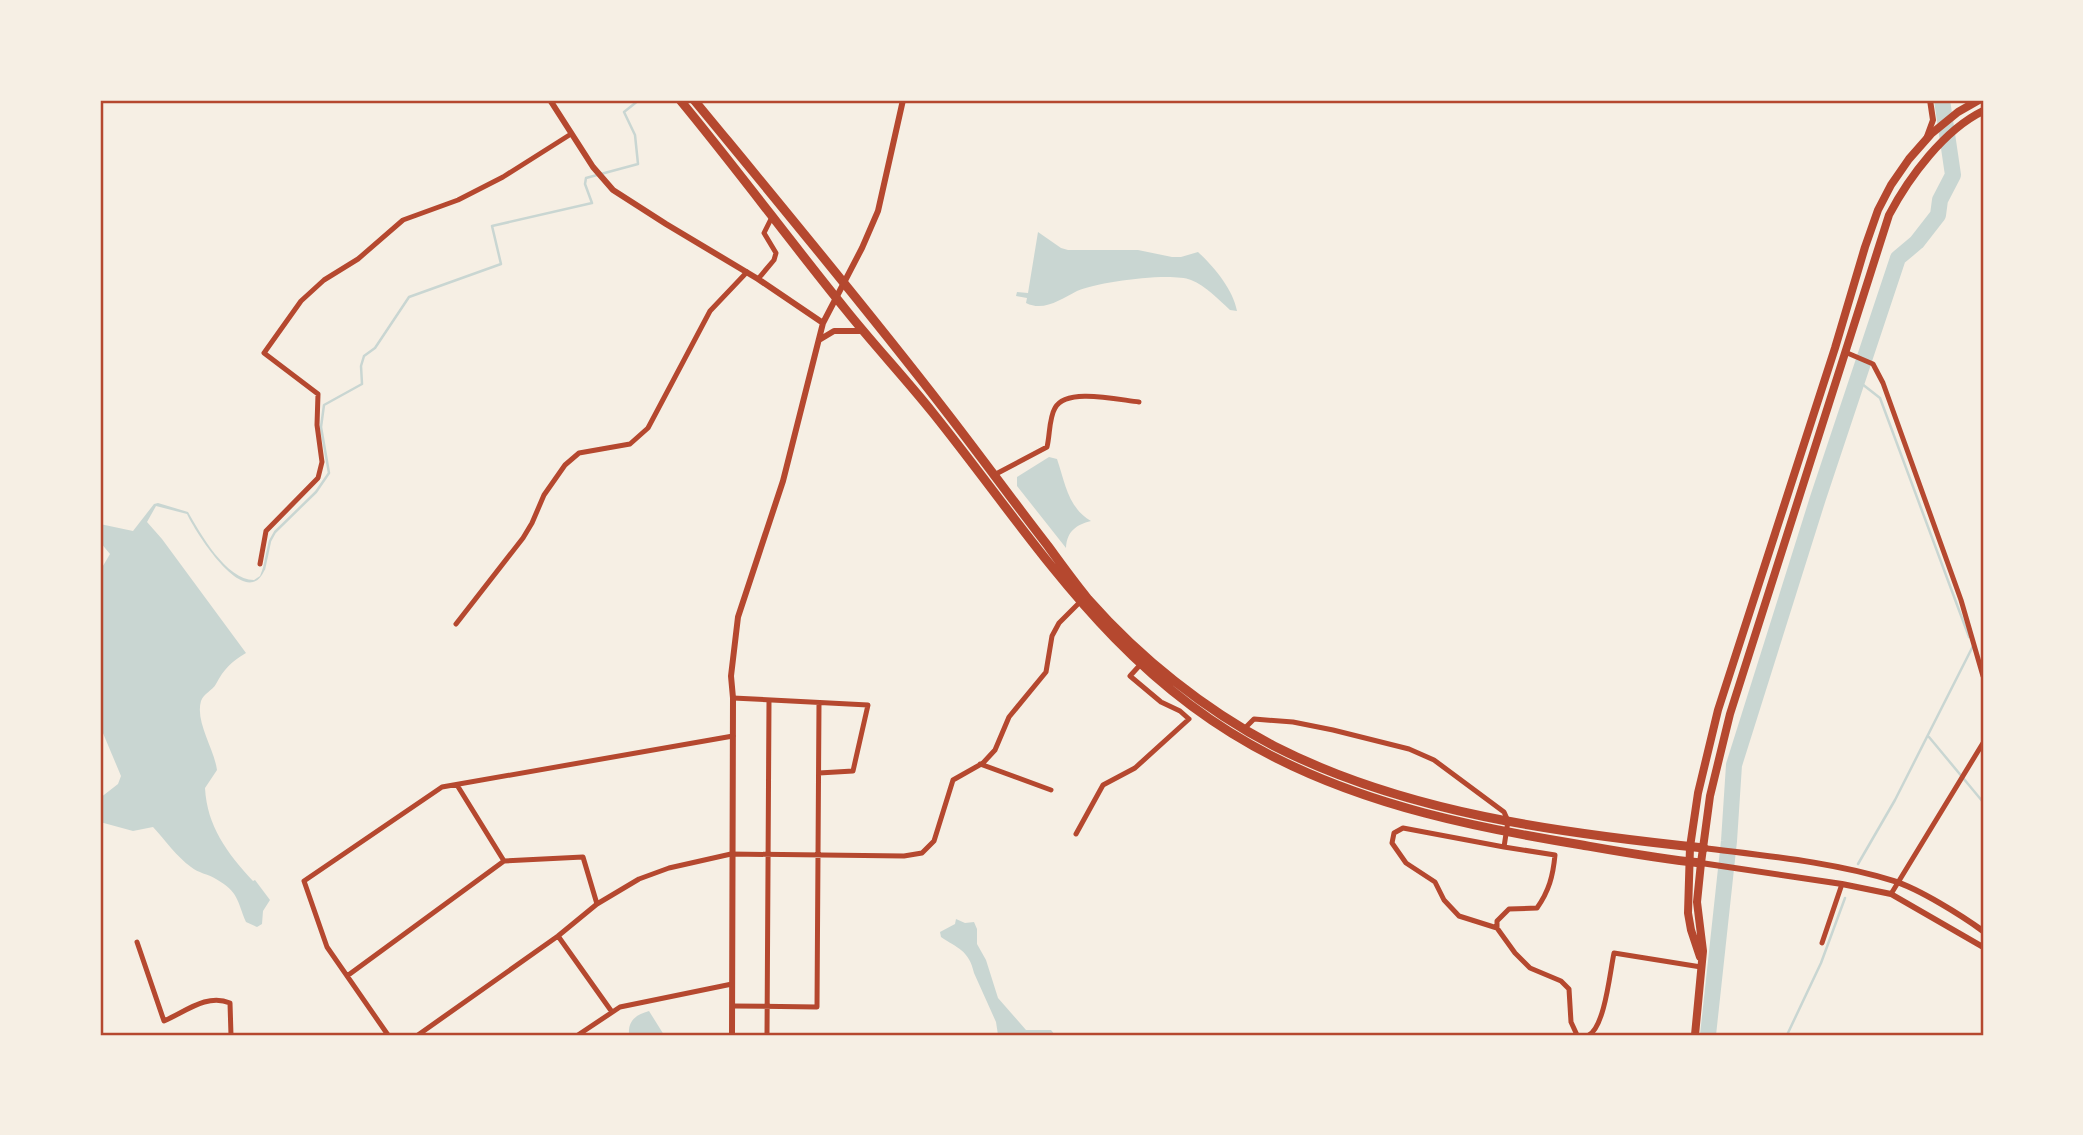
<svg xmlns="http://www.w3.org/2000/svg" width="2083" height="1135" font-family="'Varela Round',sans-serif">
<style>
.water{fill:#c9d6d2}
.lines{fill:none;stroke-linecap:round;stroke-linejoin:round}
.stream{stroke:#c9d6d2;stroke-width:2.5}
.river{stroke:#c9d6d2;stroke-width:16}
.minor{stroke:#b5482f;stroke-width:5}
.tertiary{stroke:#b5482f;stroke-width:6}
.primary{stroke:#b5482f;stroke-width:8}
.trunk{stroke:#b5482f;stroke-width:9}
.neatline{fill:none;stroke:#b5482f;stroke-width:2.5}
</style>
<rect width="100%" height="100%" fill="#f6efe4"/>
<path class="water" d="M1038,232l23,16 7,2h70l34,7h9l17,-5c16,15 35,37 39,59l-7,-1c-11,-10 -24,-24 -39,-30 -21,-8 -93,2 -114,11 -16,8 -33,21 -51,12l1,-5 -11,-2 1,-4 11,1z
M1049,457l8,2c8,23 11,49 34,62 -15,4 -24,10 -25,27l-49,-62v-9z
M158,503l30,9c12,21 38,68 66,68l6,-4 3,-8 2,1c-18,45 -69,-36 -78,-55l-31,-8 -9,16 15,17 84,114c-15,9 -22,16 -30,31 -4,7 -12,9 -15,17 -6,21 13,47 16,69l-12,18c2,38 22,65 48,93l2,-1 15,20 -7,11 -1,13 -5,3 -11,-5c-9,-21 -7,-30 -30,-43 -8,-5 -18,-6 -25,-12 -14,-10 -26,-27 -38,-40l-20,4 -33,-9v-24l18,-14 3,-8 -21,-50v-155l10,-17 -10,-12v-18l33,7 21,-27z
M956,919l9,4 9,-1 3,7v15l9,16 12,38 28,32h25l4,5h-57l-2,-13 -22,-49c-5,-23 -17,-25 -33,-36l-1,-5 15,-8z
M649,1011l15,24h-35c-1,-14 6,-20 20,-24z"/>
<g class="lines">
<path class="stream" d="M1857,380l23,18 89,239
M264,569l6,-28 5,-9 41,-40 13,-19 -8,-46 3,-22 38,-21 -1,-18 3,-10 11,-8 34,-51 92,-33 -9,-38 100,-23 -7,-19 1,-6 52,-14 -3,-29 -11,-23 15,-12
M1929,737l54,65
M1858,864l37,-64 78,-154
M1787,1035l34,-72 24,-65"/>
<path class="river" d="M1708,1035l21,-194 5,-76 84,-267 80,-240 19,-16 21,-27 2,-15 13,-25 -11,-75"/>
<path class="minor" d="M758,279l16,-19 2,-7 -12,-20 8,-16
M1845,352l28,12 10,19 78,217 22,76
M994,475l53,-28c3,-12 2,-29 8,-39 11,-21 64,-8 84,-6
M260,564l6,-33 52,-53 4,-16 -5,-37 1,-31 -54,-41 37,-52 23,-21 34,-21 45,-39 55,-20 45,-23 68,-43
M456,624l67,-86 9,-15 12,-28 21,-30 14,-12 51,-9 18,-16 62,-117 37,-39
M733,698l135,7 -15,66 -34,2
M1244,729l10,-10 39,3 40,8 76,19 25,11 70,52 4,9 -4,26 -101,-19 -9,5 -2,10 14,20 29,19 9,18 15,16 38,12 18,25 15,15 31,13 8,8 2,33 6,13
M980,764l71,26
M457,785l47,76
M1076,834l27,-49 32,-17 54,-49 -9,-8 -19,-9 -31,-26 10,-11
M1891,894l92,-151
M1497,928v-7l12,-12 28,-1c12,-17 16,-32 18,-53l-51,-8
M558,936l54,76
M137,942l27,79c21,-9 43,-28 66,-18l1,32
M1822,943l20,-59
M347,976l157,-115 79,-4 14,47
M733,1006l84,1 2,-304
M388,1035l-61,-88 -23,-66 138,-94 291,-51
M418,1035l140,-99 39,-32 42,-25 30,-11 62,-14 173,2 18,-3 12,-12 19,-61 30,-17 12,-13 14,-33 37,-45 6,-36 7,-13 23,-23
M578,1035l42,-28 112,-23
M767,1035l2,-334
M1589,1035c16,-9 21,-64 25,-82l87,14"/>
<path class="tertiary" d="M550,100l43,67 20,23 53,34 92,55 65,44
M1926,139l7,-19 -3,-20
M819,340l15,-9h29
M1704,848c63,8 129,14 190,33 25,8 67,34 89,50
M1701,863l141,21 49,10 92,53
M732,1035l1,-337 -2,-22 7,-59 45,-136 40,-158 39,-75 16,-37 25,-111"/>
<path class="primary" d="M1700,957l-9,-27 -3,-17 2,-66 8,-54 20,-83 117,-362 30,-101 13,-37 13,-25 18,-26 22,-25 27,-22 21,-12
M1695,1035l8,-84 -6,-49 4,-39 9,-67 20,-82 159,-499c20,-38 55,-85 94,-104"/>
<path class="trunk" d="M680,100c57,69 110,141 166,210 28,35 59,68 87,103 105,131 183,265 341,344 96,49 203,71 308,88 40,7 79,14 119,18
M694,100c84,102 169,204 250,309 35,45 69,92 104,137 13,18 26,36 40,53 52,59 117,111 186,147 131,67 286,87 430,102"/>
</g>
<rect width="2083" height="1135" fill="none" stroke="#f6efe4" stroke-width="203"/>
<rect x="102" y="102" width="1880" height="932" class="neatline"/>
</svg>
